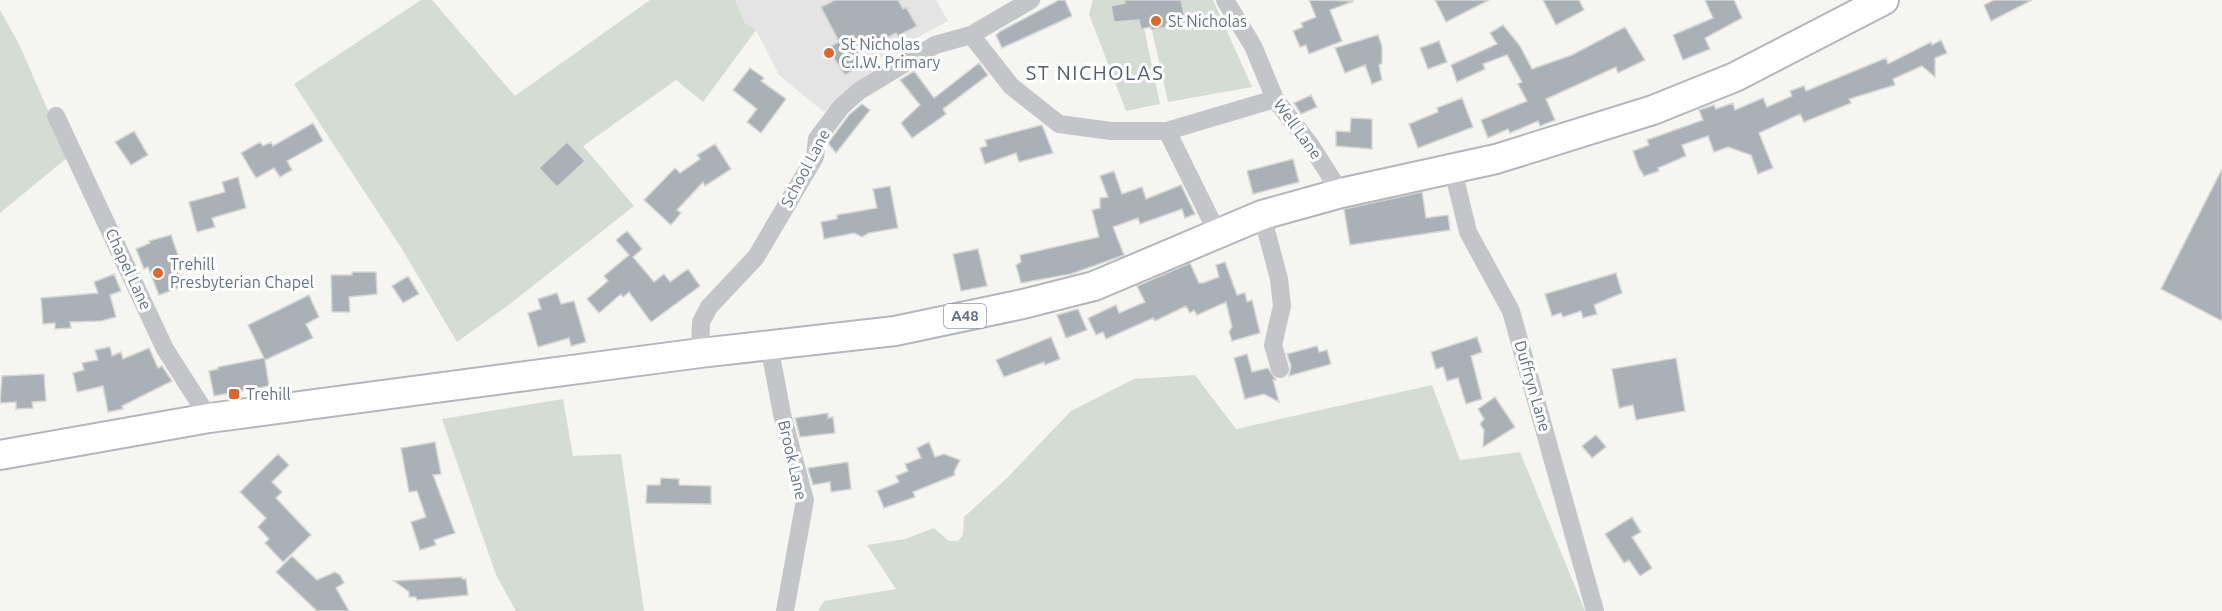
<svg xmlns="http://www.w3.org/2000/svg" width="2222" height="611" font-family="Ubuntu,sans-serif">
<style>
.built{fill:#e3e4e3}
.green{fill:#d5dcd3}
.building{fill:#a9b0b6;stroke:#d6d7d4;stroke-width:1.5}
.lines{fill:none;stroke-linecap:round;stroke-linejoin:round}
.primary-casing{stroke:#b3b7bb;stroke-width:32}
.minor{stroke:#c3c5c9;stroke-width:18}
.primary{stroke:#fff;stroke-width:28}
.poi-dot{fill:#df6828;stroke:#fff;stroke-width:2}
.labels{text-anchor:middle;stroke-width:6;stroke-linejoin:round;paint-order:stroke}
.shield{fill:#fff;stroke:#939ca8;stroke-width:1.5}
.shield-label{font-size:15px;font-weight:bold;fill:#657282}
.poi-label{font-size:16px;fill:#657282;stroke:#fff;text-anchor:start}
.street-label{font-size:16px;fill:#657282;stroke:#fff}
.quarter-label{font-size:20px;letter-spacing:1.5px;fill:#535c67;stroke:#fff}
</style>
<rect width="100%" height="100%" fill="#f5f5f2"/>
<path class="built" d="M735,0h201l12,21 -80,43 5,9 -49,39 -45,-37 -23,-45 -11,-7z"/>
<path class="green" d="M421,0h11l83,96 135,-96h85l10,23 11,7 -53,72 -27,-22 -93,66 51,60 -124,98 -53,38 -55,-93 -108,-165z
M1093,0h35l-4,1 3,21 12,-2 2,8h3l16,76 -34,7 -37,-97z
M1181,0h32l39,87 -84,15 -16,-72 34,-7z
M0,10l20,36 48,111 -68,56z
M1195,375l41,54 196,-44 28,75 60,-8 65,159h-767l6,-10 72,-12 -29,-44 38,-6 29,-11 15,13h9l5,-6 1,-18 43,-39 64,-67 63,-32z
M563,399l10,57 48,-2 23,157h-128l-20,-36 -54,-156z"/>
<path class="building" d="M835,0h63l5,9 3,-2 11,19 -19,10 -2,-3 -42,23 6,11 -15,8 -18,-27 12,-6 -18,-35z
M1059,0h6l7,16 -70,32 -6,-13 5,-4z
M1124,0h57l5,23 -34,7 -2,-3 -9,2 -2,-9 -25,2 -3,-16 14,-3z
M1309,0l45,1 -24,9 12,31 -33,13 -3,-9 -6,2 -7,-16 10,-4 -2,-4 15,-6z
M1435,0h54l-43,22z
M1543,0h36l5,10 -28,15z
M1705,0h29l8,18 -37,20 5,11 -27,11 -10,-25 40,-17z
M1994,0h38l-41,21 -7,-16z
M1503,25l17,21 12,23 40,-14 53,-28 20,33 -27,13 -2,-6 -70,32 9,21 -15,6 -2,-5 -28,12 -2,-4 -20,9 -7,-18 46,-19 -9,-17 4,-2 -15,-27 -24,9 2,5 -28,13 -6,-17 46,-21 -7,-11z
M1378,35l4,11v17l-3,2 3,15 -10,4 -7,-19 -20,8 -10,-25z
M1941,40l6,13 -12,5v19l-13,-11 -29,13 2,6 -46,14 2,4 -47,19 -4,-8 -41,19 14,35 -15,6 -7,-19 -23,-8 -14,5 -6,-16 -26,9 4,11 -28,12 1,3 -15,5 -5,-8 -6,-17 16,-6 -2,-5 56,-20 -4,-10 15,-5 2,4 17,-6 2,7 28,-12 4,9 25,-11 -2,-5 14,-5 2,5 80,-33 2,6 43,-22 1,3z
M1439,41l8,21 -19,7 -8,-21z
M979,63l9,12 -45,34 3,5 -34,24 -11,-15 19,-18 -20,-25 14,-9 20,27z
M750,68l14,10 -3,3 25,18 -25,34 -14,-11 10,-13 -24,-19z
M1311,95l6,12 -16,7 -7,-11z
M1462,98l11,29 -55,21 -9,-24 29,-12 -1,-4z
M862,104l8,6 -34,43 -8,-10 21,-28z
M1351,118l21,1v30l-36,-3v-15l14,1z
M313,123l10,18 -36,20 5,9 -12,7 -6,-9 -18,10 -15,-25 19,-11 3,4 8,-4 2,4z
M1042,125l11,28 -34,9 -3,-9 -31,11 -5,-16 7,-2 -2,-6z
M134,131l14,24 -17,10 -16,-23z
M567,142l18,19 -28,26 -18,-19z
M715,144l16,25 -26,17 -2,-4 -26,28 4,3 -10,12 -27,-25 31,-32 5,5 20,-14 -3,-4z
M1293,159l6,23 -46,12 -6,-23z
M2222,169v152l-61,-32z
M1114,171l8,23 20,-7 4,12 35,-14 14,29 -10,4 -3,-9 -42,15 -2,-6 -25,9 11,28 -53,19 -50,9 -5,-18 5,-3 -1,-7 79,-18 -7,-27 8,-2v-10l8,-1 -8,-21z
M238,177l8,31 -34,10 3,9 -18,5 -8,-30 36,-10 -3,-10z
M890,186l8,42 -29,5 -7,4 -8,-4 -30,6 -3,-17 16,-3v-4l40,-7 -4,-19z
M1422,192l4,26 22,-3 2,15 -100,15 -6,-36z
M627,231l15,18 -9,8 21,25 10,-8 6,8 18,-13 12,17 -49,36 -22,-30 -6,5 -2,-3 -22,19 -12,-14 21,-18 -4,-5 25,-21 -13,-15z
M171,235l7,20 -5,2 11,29 -25,9 -11,-28 -4,2 -8,-20 14,-6 -1,-2z
M978,249l9,37 -26,5 -8,-37z
M1225,262l12,33 8,-2 2,9 5,-2 8,33 -28,8 -3,-9 3,-5 -6,-25 -29,13 -3,-5 -4,3 -4,-7 -31,15 -2,-3 -47,21 -3,-7 -7,3 -8,-17 28,-13 3,8 26,-11 -8,-16 53,-23 9,20h4l16,-6 -3,-12z
M352,272h24l1,22 -28,3 1,15h-18l-1,-37h21z
M1616,273l6,20 -28,12 3,9 -14,4 -2,-7 -18,6 -2,-4 -9,3 -7,-22z
M114,274l7,17 -11,4 6,22 -15,4 -31,1 1,6 -16,1v-6l-12,1 -2,-26 57,-5 -4,-11z
M408,276l11,18 -16,9 -11,-17z
M557,293l4,11 13,-3 12,41 -15,4 -2,-8 -31,9 -10,-34 13,-4 -3,-10z
M309,295l10,22 -13,7 7,14 -48,22 4,26 -55,10 -5,-25 9,-2v-2l46,-9 -16,-33z
M1078,309l9,21 -21,8 -9,-23z
M1051,337l9,22 -15,6 -1,-3 -40,15 -8,-17z
M1477,337l5,15 -11,4 11,43 -16,5 -8,-26 -11,3 -4,-14 -7,2 -5,-17z
M1317,346l2,6 8,-2 4,14 -42,12 2,-10 -4,-12z
M110,347l2,9 9,-4 2,7 26,-11 9,20 4,-2 10,15 -50,25 1,3 -15,3 -5,-26 -26,6 -4,-19 11,-3 -2,-7 16,-3 -3,-10z
M1247,354l5,18 16,-4 8,12h-3l6,22 -15,-8 -19,5 -11,-41z
M1676,358l9,53 -49,9 -3,-15 -14,3 -7,-39z
M44,374l2,27 -14,1 1,6 -17,1v-7l-16,1 2,-27z
M1495,397l20,30 -32,20 1,-17 -4,-6 4,-5 -6,-10z
M828,413v5l5,-1 2,16 -35,4 -5,-19z
M1596,435l10,12 -14,11 -10,-12z
M435,442l6,32 -8,1 22,58 -21,7 2,5 -16,5 -9,-28 15,-5 -9,-26 -8,1 -8,-44z
M929,442l6,15 9,-3 16,6 -6,12 1,3 -42,17 2,5 -31,11 -7,-17 22,-9 -3,-6 12,-5 -3,-7 16,-6 -4,-10z
M278,454l11,11 -17,17 10,10 -6,6 35,37 -28,27 -18,-19 4,-4 -11,-12 8,-9 -26,-26z
M848,462l3,27 -20,3 -1,-10 -17,3 -5,-17z
M661,478l18,1v6l32,1v18l-65,-1 1,-18h13z
M1632,517l9,15 -9,5 20,31 -12,8 -11,-16 -5,3 -19,-29z
M292,556l25,24 18,-8 5,3 4,8 -8,5 13,23h-32l-41,-39z
M462,577v2h4l2,16 -51,5 -1,-3h-7v-5l-15,-11z"/>
<g class="lines">
<g class="primary-casing">
<path id="primary" d="M0,455l209,-37 491,-65 195,-22 128,-27 71,-18 168,-71 79,-22 155,-34 157,-49 82,-33 149,-77"/>
</g>
<path class="minor" d="M1225,0l28,46 22,53 36,47 30,47
M971,35l40,51 48,38 52,7h56l108,-32
M56,116l109,233 44,69
M1167,131l50,101
M1453,170l15,62 43,79 84,300
M1262,215l17,64 3,27 -9,39 7,24
M769,345l13,69 23,86 -20,111
M700,353l1,-31 8,-15 47,-50 59,-100 2,-18 24,-32 18,-16 76,-46 36,-10 60,-35"/>
<use href="#primary" class="primary"/>
</g>
<g class="poi-dot">
<circle cx="1156" cy="21" r="6"/>
<circle cx="829" cy="53" r="6"/>
<circle cx="158" cy="273" r="6"/>
<rect x="228" y="388" width="12" height="12" rx="3"/>
</g>
<g class="labels">
<rect class="shield" x="944" y="304" width="42" height="24" rx="4.5"/>
<g class="shield-label">
<text x="965" y="321">A48</text>
</g>
<g class="poi-label">
<text x="1168" y="27">St Nicholas</text>
<text x="841" y="50">St Nicholas<tspan x="841" dy="18">C.I.W. Primary</tspan></text>
<text x="170" y="270">Trehill<tspan x="170" dy="18">Presbyterian Chapel</tspan></text>
<text x="246" y="400">Trehill</text>
</g>
<g class="street-label">
<text transform="translate(1298 129) rotate(54)" y="6">Well Lane</text>
<text transform="translate(805 168) rotate(-62)" y="6">School Lane</text>
<text transform="translate(129 269) rotate(65)" y="6">Chapel Lane</text>
<text transform="translate(1533 386) rotate(74)" y="6">Duffryn Lane</text>
<text transform="translate(793 460) rotate(77)" y="6">Brook Lane</text>
</g>
<g class="quarter-label">
<text x="1095" y="80">ST NICHOLAS</text>
</g>
</g>
</svg>
